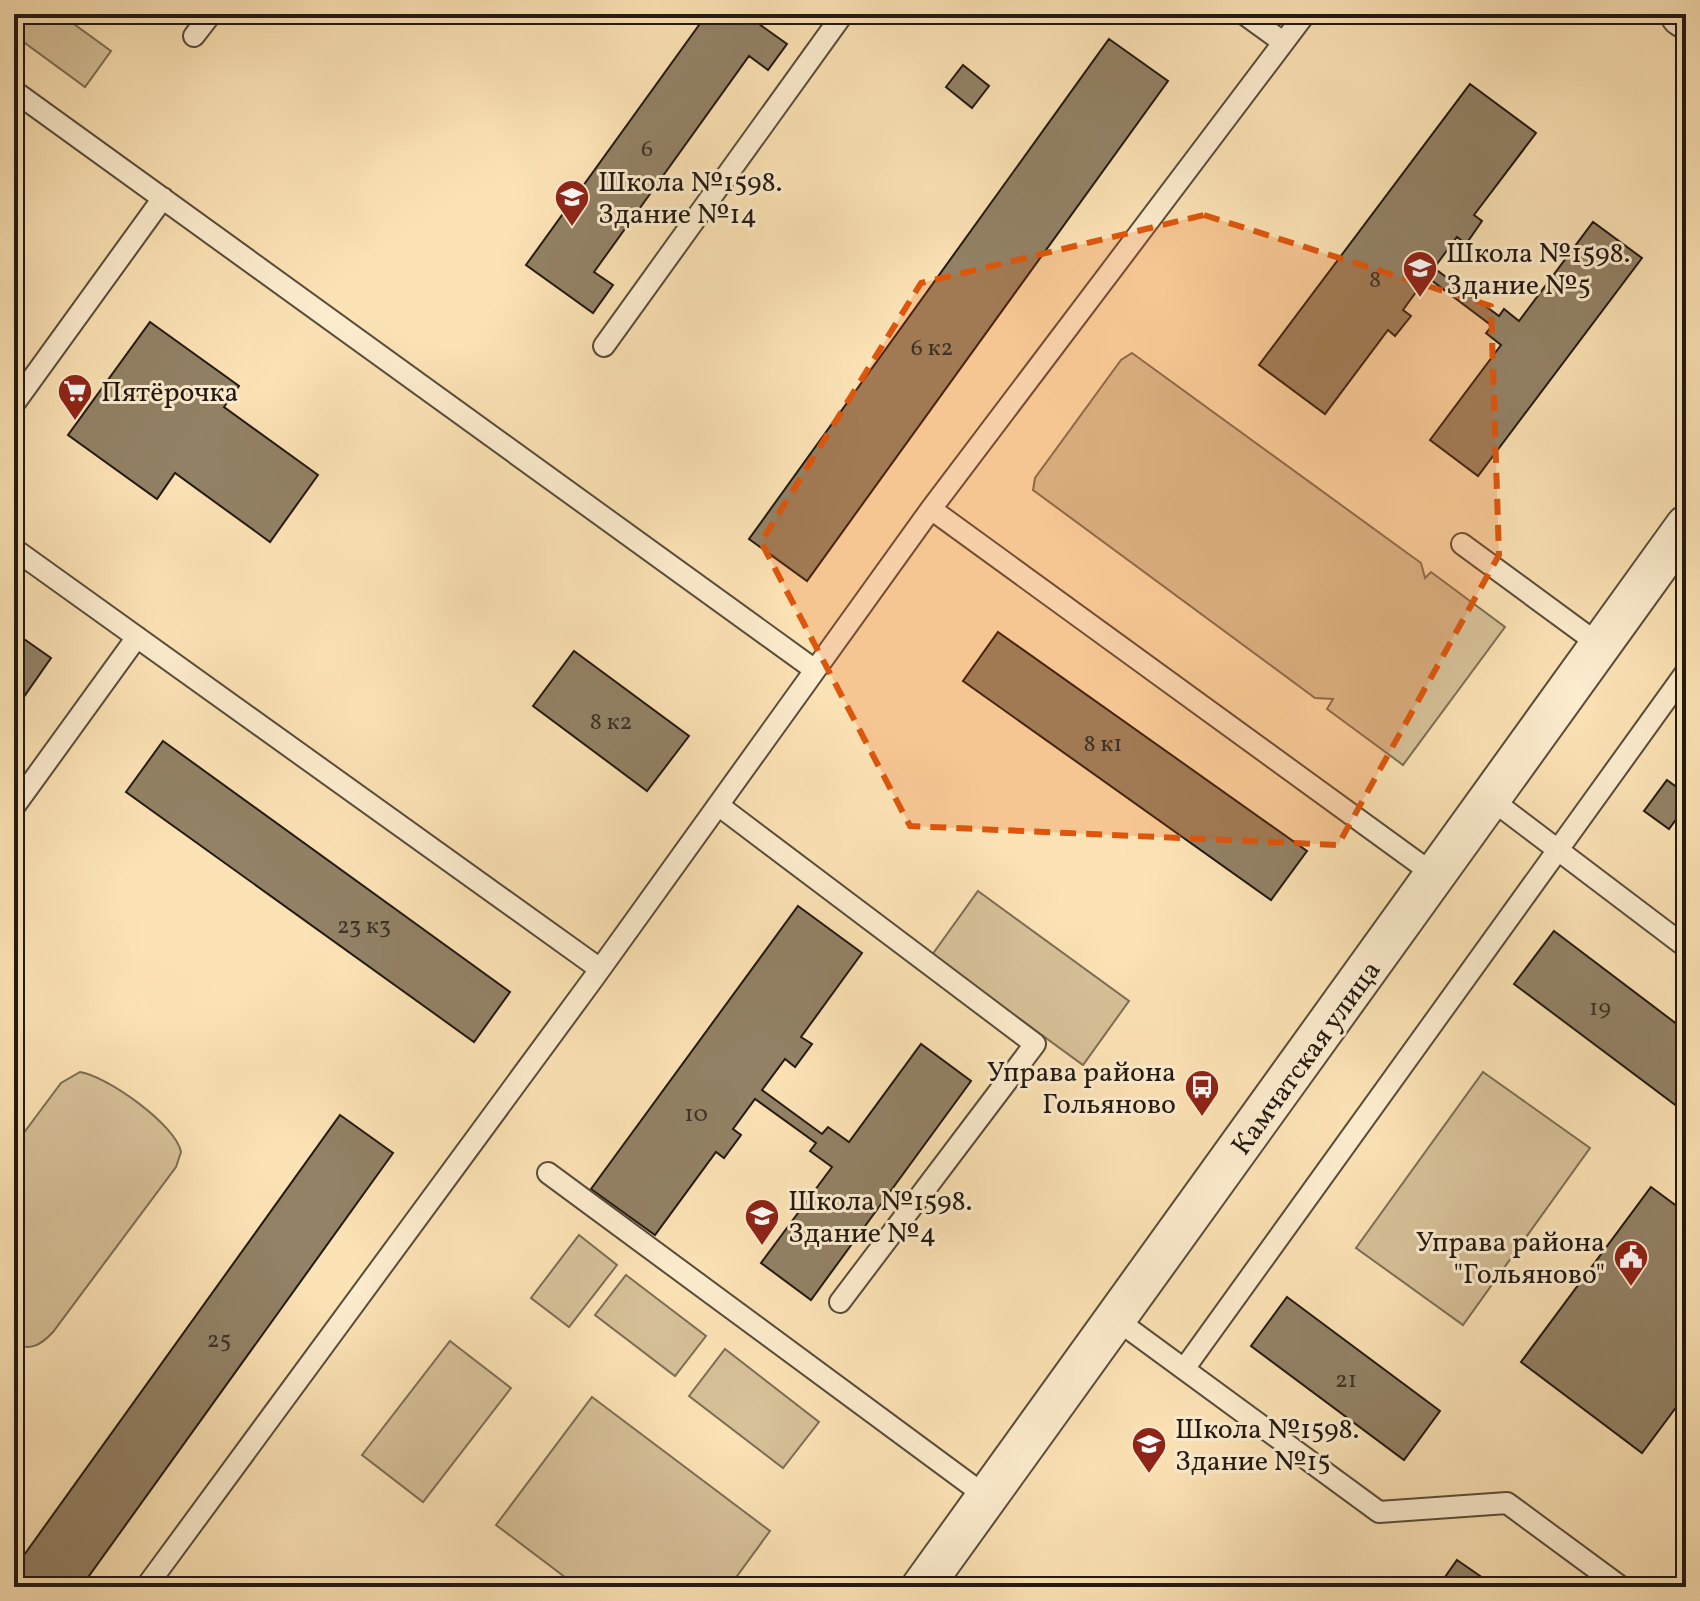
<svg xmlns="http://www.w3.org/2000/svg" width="1700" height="1601" font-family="Vollkorn,serif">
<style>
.green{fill:#d7c199;stroke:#7c6d55;stroke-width:2}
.building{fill:#938266;stroke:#221911;stroke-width:2}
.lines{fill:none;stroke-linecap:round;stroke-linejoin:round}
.service-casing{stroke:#584c3a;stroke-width:24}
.minor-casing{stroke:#584c3a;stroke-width:44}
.tertiary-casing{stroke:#584c3a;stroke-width:48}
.service{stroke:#fdedcf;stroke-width:20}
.minor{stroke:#fdedcf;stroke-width:40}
.tertiary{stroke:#fdedcf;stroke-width:44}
.marked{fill:#de560c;fill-opacity:0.2;stroke:#de560c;stroke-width:6;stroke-dasharray:16 10;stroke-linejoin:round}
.labels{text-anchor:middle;stroke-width:6;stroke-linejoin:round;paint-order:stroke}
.number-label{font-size:24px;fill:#3e3326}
.poi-label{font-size:28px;fill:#221911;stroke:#fdedcf;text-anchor:start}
.street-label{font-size:28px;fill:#221911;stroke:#fdedcf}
</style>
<rect width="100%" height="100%" fill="#fce3b5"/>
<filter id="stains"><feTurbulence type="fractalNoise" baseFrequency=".0025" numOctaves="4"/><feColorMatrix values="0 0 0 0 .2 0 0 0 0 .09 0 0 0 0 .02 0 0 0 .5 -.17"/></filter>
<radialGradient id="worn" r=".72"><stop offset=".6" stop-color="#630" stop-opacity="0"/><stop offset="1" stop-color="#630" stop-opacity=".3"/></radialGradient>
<path class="green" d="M14,14h46l51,37 -26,36 -71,-52z
M1132,353l289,210 4,15 6,-6 74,55 -102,138 -76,-56 6,-10 -18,-1 -282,-208 2,-12 86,-118z
M978,891l151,110 -46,64 -151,-110z
M80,1072c27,4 96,53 101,80l-5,15 -123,165c-11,12 -24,21 -39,10v-196l47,-63z
M1483,1072l107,76 -127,177 -107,-77z
M579,1235l38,30 -48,62 -38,-29z
M626,1275l80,61 -31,40 -80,-61z
M450,1341l61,47 -88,114 -61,-47z
M725,1349l94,73 -36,46 -94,-72z
M592,1397l178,134 -41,56h-151l-82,-62z"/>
<path class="building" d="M707,14h38l42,30 -19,26 -19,-14 -155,216 19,13 -20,28 -67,-48z
M1109,39l59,42 -361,500 -58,-42z
M963,65l26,21 -17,22 -26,-21z
M1470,84l66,49 -62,82 8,6 -16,23 -9,-7 -23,31 65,48 5,-7 15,12 74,-99 49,36 -164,218 -48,-36 71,-95 -15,-12 6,-7 -65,-49 -24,33 8,6 -16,20 -7,-6 -63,84 -66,-49z
M150,322l89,64 -15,21 94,68 -48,67 -95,-69 -18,26 -89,-64z
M14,632l37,26 -37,53z
M998,632l309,219 -36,49 -308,-219z
M574,651l115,85 -42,55 -114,-85z
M163,741l347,251 -36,50 -348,-250z
M1667,780l19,14v25l-6,-5 -11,15 -25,-18z
M798,906l64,47 -61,84 11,7 -17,23 -10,-8 -23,31 60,44 6,-7 21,15 72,-98 50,37 -160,219 -50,-37 71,-96 -22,-16 6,-8 -61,-44 -22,30 8,6 -17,23 -8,-6 -61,83 -64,-46z
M1554,931l132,100v82l-172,-129z
M340,1115l53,38 -312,434h-67v-18z
M1651,1187l35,26v181l-44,59 -121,-91z
M1287,1297l153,114 -36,49 -153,-114z
M1457,1560l39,27h-58z"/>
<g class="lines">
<g class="service-casing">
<path id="service" d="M1244,14l39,28
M194,36l17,-22
M14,91l801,579
M604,346l239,-332
M14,404l149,-206
M931,509l505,367
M1462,544l139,102
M14,549l586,420
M1492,800l194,147
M718,805l317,239 -195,258
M14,807l123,-170
M548,1173l439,324
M1117,1320l262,192 128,-9 114,84
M1184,1369l502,-697
M146,1587l447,-608 338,-470 374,-495"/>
</g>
<g class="minor-casing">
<path id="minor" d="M922,1587l764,-1061"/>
</g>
<g class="tertiary-casing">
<path id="tertiary" d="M1683,14l3,2"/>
</g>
<use href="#service" class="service"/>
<use href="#minor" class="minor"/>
<use href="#tertiary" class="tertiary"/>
</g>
<path class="marked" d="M1204,215l287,91 8,249 -161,290 -428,-19 -149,-284 160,-259z"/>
<defs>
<g id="school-pin" transform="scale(1.8)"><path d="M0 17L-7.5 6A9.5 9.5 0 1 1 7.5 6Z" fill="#8f2418" stroke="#fdedcf"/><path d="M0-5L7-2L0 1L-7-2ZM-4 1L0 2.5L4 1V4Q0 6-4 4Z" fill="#fff"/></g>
<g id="supermarket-pin" transform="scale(1.8)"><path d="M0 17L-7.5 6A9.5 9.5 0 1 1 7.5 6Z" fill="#8f2418" stroke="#fdedcf"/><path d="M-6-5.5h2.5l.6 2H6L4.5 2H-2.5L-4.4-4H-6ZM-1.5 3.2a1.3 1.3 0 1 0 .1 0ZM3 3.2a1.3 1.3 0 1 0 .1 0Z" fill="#fff"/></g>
<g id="bus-pin" transform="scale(1.8)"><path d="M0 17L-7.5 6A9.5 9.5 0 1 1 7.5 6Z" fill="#8f2418" stroke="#fdedcf"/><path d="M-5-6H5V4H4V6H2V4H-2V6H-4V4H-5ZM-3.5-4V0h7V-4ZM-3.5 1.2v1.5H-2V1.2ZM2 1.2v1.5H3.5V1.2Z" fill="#fff"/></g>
<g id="civic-pin" transform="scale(1.8)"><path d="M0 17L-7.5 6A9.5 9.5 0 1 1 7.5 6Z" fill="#8f2418" stroke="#fdedcf"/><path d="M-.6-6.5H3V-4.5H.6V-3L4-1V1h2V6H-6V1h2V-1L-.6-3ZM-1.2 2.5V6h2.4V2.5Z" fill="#fff"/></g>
</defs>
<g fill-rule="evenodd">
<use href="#school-pin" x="572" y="197"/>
<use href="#school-pin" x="1420" y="268"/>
<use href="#supermarket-pin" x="75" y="391"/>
<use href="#bus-pin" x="1202" y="1087"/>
<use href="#school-pin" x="762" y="1216"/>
<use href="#civic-pin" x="1631" y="1257"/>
<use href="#school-pin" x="1149" y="1444"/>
</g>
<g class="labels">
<g class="number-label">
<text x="647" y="156">6</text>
<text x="1375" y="287">8</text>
<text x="932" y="355">6 к2</text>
<text x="611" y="729">8 к2</text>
<text x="1103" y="751">8 к1</text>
<text x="364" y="933">23 к3</text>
<text x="1600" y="1015">19</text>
<text x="696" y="1121">10</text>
<text x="219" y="1347">25</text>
<text x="1346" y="1387">21</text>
</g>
<g class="poi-label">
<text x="598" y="191">Школа №1598.<tspan x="598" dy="32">Здание №14</tspan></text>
<text x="1446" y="262">Школа №1598.<tspan x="1446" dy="32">Здание №5</tspan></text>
<text x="101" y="401">Пятёрочка</text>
<text x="1176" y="1081" text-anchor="end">Управа района<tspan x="1176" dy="32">Гольяново</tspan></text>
<text x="788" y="1210">Школа №1598.<tspan x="788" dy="32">Здание №4</tspan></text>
<text x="1605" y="1251" text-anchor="end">Управа района<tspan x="1605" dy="32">"Гольяново"</tspan></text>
<text x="1175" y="1438">Школа №1598.<tspan x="1175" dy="32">Здание №15</tspan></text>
</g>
<g class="street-label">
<text transform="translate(1305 1057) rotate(-54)" y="10">Камчатская улица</text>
</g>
</g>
<rect width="1700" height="1601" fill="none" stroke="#fce3b5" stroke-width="48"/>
<rect x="16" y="16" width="1668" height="1569" fill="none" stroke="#221911" stroke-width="4"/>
<rect x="24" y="24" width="1652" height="1553" fill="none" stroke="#221911" stroke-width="2"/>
<rect width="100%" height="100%" filter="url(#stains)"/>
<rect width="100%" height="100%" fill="url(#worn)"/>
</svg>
